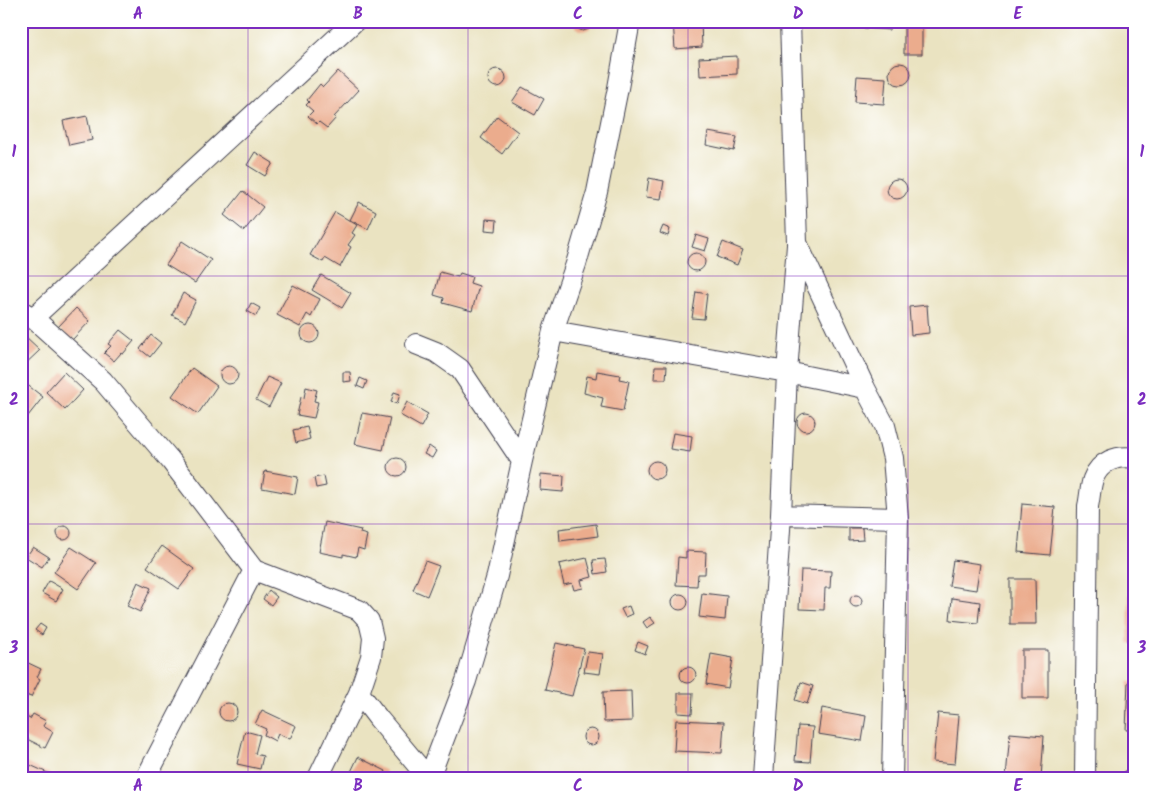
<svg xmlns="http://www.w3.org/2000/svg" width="1156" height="799" font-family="Kalam,sans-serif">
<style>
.building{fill:#ebac8d}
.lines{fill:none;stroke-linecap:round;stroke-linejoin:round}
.minor-casing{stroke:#403f4f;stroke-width:22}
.minor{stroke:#fff;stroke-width:20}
.grid{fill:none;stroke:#7b2cbf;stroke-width:1;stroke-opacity:0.55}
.neatline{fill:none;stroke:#7b2cbf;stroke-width:2}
.grid-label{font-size:16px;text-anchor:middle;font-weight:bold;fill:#7b2cbf}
</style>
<rect width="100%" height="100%" fill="#fff"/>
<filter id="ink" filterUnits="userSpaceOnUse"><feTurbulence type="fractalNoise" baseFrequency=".02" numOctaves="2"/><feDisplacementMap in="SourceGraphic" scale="10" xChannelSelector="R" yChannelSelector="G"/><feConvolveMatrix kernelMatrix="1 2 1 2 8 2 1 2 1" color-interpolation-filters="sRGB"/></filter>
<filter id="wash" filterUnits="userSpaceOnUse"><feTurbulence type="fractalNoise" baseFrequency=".0096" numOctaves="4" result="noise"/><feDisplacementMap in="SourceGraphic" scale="20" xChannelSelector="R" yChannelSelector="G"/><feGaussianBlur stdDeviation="1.12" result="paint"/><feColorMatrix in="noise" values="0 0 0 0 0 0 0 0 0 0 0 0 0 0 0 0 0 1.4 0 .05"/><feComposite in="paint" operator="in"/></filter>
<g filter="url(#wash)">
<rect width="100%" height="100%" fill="#eae3c1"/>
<g id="blocks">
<path class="building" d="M574,21h19l-2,6 -2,2 -6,2 -3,-1 -4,-3z
M673,21h28l1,26 -27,2z
M864,21h25v9l-25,-2z
M904,22h18v32h-18z
M737,56v18l-37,2 -1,-18z
M889 74a11 11 0 1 1 22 0a11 11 0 1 1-22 0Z
M488 78a9 9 0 1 1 18 0a9 9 0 1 1-18 0Z
M338,71l21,19 -25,27 2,1 -9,10 -8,-6 -2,2 -9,-8 5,-5 -7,-6 3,-3 -2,-2 13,-16 3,3z
M857,76l29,2 -2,26 -29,-2z
M522,87l22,12 -9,16 -23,-13z
M87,116l5,24 -23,5 -6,-24z
M497,116l21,16 -16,22 -21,-16z
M708,132l29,5 -3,14 -28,-6z
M255,152l18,11 -8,13 -18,-11z
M649,178l15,3 -3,18 -15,-2z
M887 189a10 10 0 1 1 20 0a10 10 0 1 1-20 0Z
M243,191l20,16 -19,24 -20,-16z
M359,202l17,9 -8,18 -18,-9z
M335,212l22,13 -5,8 3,2 -7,10 3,2 -11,20 -15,-9 -2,4 -13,-7z
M486,219l11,1 -1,11 -11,-1z
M663,226l7,3 -2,7 -8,-3z
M696,235l13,4 -4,12 -13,-4z
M182,241l29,19 -16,23 -29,-18z
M723,242l20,8 -6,15 -20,-8z
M687 262a9 9 0 1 1 18 0a9 9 0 1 1-18 0Z
M440,272l18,5 2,-4 12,4 -2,6 9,3 -7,25 -29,-8 1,-5 -10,-3z
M321,275l30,18 -9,15 -30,-18z
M293,285l27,14 -9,18 -4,-3 -7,13 -23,-12z
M696,292l11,2 -3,25 -12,-1z
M183,293l13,7 -11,22 -13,-7z
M251,303l9,5 -4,8 -9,-5z
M927,305l2,28 -18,2 -2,-28z
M76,308l14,13 -18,19 -14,-13z
M301 334a9 9 0 1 1 18 0a9 9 0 1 1-18 0Z
M120,330l14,11 -11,13 -2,-1 -7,8 -10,-8 7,-7 -3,-2z
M24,335l16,15 -19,18v-30z
M151,335l10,8 -11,14 -10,-8z
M220 375a9 9 0 1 1 18 0a9 9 0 1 1-18 0Z
M655,366h12l-1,13h-12z
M192,368l25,18 -19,28 -26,-18z
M597,371l23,4 -1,4 10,2 -6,30 -22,-4 2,-9 -19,-5 3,-17 9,2z
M64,372l19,18 -18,20 -19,-18z
M343,372h7l1,9 -8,1z
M267,377l14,6 -12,24 -13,-7z
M360,378l7,3 -3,8 -7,-3z
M21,380l22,17 -15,19 -7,-5z
M306,387l11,3 -3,11 4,1 -4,16 -17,-3 4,-18 3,1z
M394,392l6,2 -3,10 -6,-2z
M407,402l21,12 -7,13 -21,-12z
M797 422a9 9 0 1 1 18 0a9 9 0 1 1-18 0Z
M362,413l28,5 -7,32 -28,-6z
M307,427l3,12 -14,4 -3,-13z
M673,433l19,3 -2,16 -20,-3z
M429,446l7,5 -4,7 -8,-4z
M388 467a9 9 0 1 1 18 0a9 9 0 1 1-18 0Z
M647 470a9 9 0 1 1 18 0a9 9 0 1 1-18 0Z
M265,471l33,6 -3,17 -33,-6z
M541,474l23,2 -1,16 -23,-2z
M324,476l2,10 -10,2 -2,-10z
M1022,504l33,3 -5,48 -32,-3z
M1132,510h3v48h-5z
M325,522l36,8 -1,3 7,2 -3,15 -6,-2 -2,9 -13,-3v3l-24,-5z
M596,524l2,12 -38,5 -1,-12z
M57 533a7 7 0 1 1 14 0a7 7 0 1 1-14 0Z
M849,528h13l1,12 -14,1z
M162,546l32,23 -15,20 -32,-22z
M33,547l16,10 -7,10 -16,-10z
M71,547l25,16 -18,26 -24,-17z
M686,551l20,1 -1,22h-7l-1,12 -21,-1 2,-28 8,1z
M587,558l5,19 -11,3 2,8 -9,2 -2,-7 -8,2 -5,-21z
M605,559l2,13 -12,2 -2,-14z
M953,560l27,4 -4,26 -27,-4z
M425,561l14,5 -12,30 -14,-6z
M801,570l30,1 -1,17h-5l-1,22 -25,-1z
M1010,579h25l1,45h-26z
M49,581l14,8 -7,12 -14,-8z
M138,582l13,6 -11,24 -13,-6z
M269,590l8,7 -6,8 -8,-6z
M702,593l25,3 -2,24 -26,-3z
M672 602a8 8 0 1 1 16 0a8 8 0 1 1-16 0Z
M850 601a6 6 0 1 1 12 0a6 6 0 1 1-12 0Z
M1129,595h6v49l-7,-1z
M952,598l28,4 -2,21 -28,-3z
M629,606l3,8 -7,3 -4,-8z
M650,617l5,6 -8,5 -4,-6z
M40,624l6,4 -4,7 -7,-5z
M638,642l10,4 -3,8 -10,-4z
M556,643l28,6 -12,47 -27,-6z
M1022,650h26v48h-26z
M588,652l15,2 -3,20 -16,-2z
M711,654l22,4 -5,30 -22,-4z
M22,660l19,9 -4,8 3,2 -9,18 -5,-2 -3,6 -2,-1z
M680 675a8 8 0 1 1 16 0a8 8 0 1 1-16 0Z
M801,682l12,4 -6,18 -12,-4z
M1128,682h7v48h-9z
M631,691l1,30 -28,1 -1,-30z
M678,693h15l-1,21 -14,-1z
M219 712a9 9 0 1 1 18 0a9 9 0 1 1-18 0Z
M822,708l44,8 -4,25 -44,-7z
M262,710l34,16 -6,13 -12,-5 -3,7 -11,-6 2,-6 -11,-5z
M938,713l21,2 -4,49 -22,-2z
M21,714l9,5 3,-5 13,7 -3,5 10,6 -8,16 -24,-12z
M676,720l48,2 -2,31 -48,-2z
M798,726l15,1 -3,35 -15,-1z
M583 737a8 8 0 1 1 16 0a8 8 0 1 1-16 0Z
M245,731l15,4 -5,19 8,2 -3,13 -23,-5z
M1010,733l34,3 -3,42 -35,-1z
M358,757l28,14 -3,7h-35z
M21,761l29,13 -2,4h-27z
M1124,771h11v7h-11z"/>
</g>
</g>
<g filter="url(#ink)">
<use href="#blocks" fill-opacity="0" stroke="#403f4f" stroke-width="1"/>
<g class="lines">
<g class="minor-casing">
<path id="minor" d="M790,21l7,222 68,145 20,38 8,32 5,60 -6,260
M23,312l10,6 322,-297
M33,318l70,63 68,80 83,109 105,40 10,11 4,17 -2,19 -12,36 -41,85
M553,331l234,41 78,16
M416,344l20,8 24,17 62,92
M781,515l117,3
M359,693l19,25 50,60
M146,778l108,-208
M429,778l37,-97 31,-105 25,-115 31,-130 23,-67 21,-72 21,-104 12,-67
M763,778l18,-263 6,-143 10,-127
M1085,778l3,-272c2,-8 2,-18 5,-27 7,-18 24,-24 42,-21"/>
</g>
<use href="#minor" class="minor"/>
</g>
</g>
<path class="grid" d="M248,21v757M468,21v757M688,21v757M908,21v757M21,276h1114M21,524h1114"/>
<rect width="1156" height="799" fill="none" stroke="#fff" stroke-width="55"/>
<rect x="28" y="28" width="1100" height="744" class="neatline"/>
<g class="grid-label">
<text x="138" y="19">A</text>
<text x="358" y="19">B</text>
<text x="578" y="19">C</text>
<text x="798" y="19">D</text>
<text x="1018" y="19">E</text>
<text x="14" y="157">1</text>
<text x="1142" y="157">1</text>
<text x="14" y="405">2</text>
<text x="1142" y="405">2</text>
<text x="14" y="653">3</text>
<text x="1142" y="653">3</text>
<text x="138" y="791">A</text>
<text x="358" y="791">B</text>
<text x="578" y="791">C</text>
<text x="798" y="791">D</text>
<text x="1018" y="791">E</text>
</g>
</svg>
